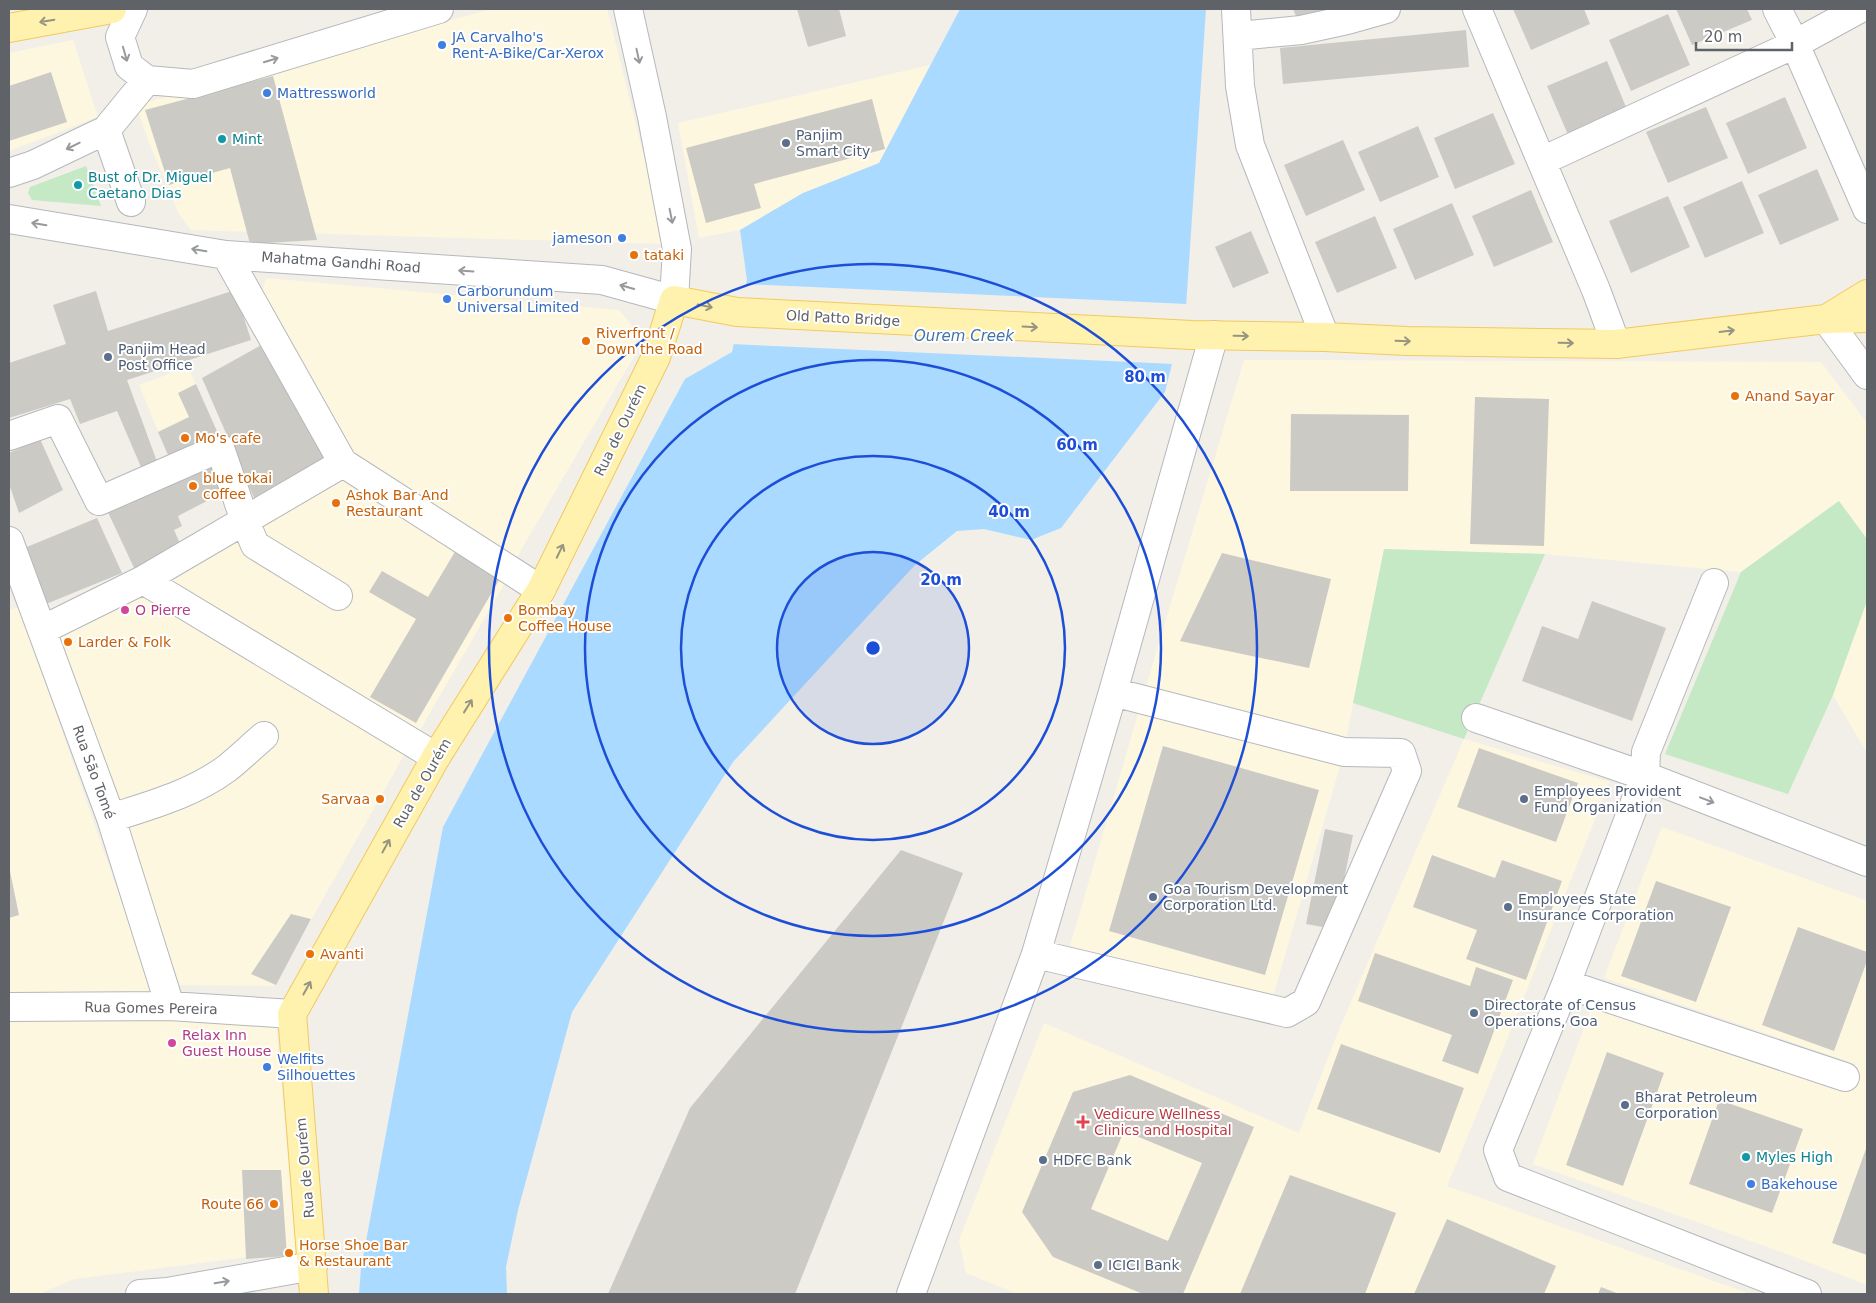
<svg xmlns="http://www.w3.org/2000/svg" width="1876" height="1303" font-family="'DejaVu Sans',sans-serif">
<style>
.commercial{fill:#fef7e0}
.green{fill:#c5e8c5}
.water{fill:#aadaff}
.pier{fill:#f1efe8}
.building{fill:#cccac5;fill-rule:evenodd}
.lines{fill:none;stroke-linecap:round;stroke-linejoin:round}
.minor-casing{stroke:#b5b8bc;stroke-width:30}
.major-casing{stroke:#f2c960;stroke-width:30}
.minor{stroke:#fff;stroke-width:28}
.major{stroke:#fff2af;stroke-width:28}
.oneway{stroke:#979581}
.oneway2{stroke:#979a9d}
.ring{fill:none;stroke:#1d4ed8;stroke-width:2.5}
.shop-dot{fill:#3f7fe0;stroke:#fff;stroke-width:2}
.culture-dot{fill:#0f9aa8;stroke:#fff;stroke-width:2}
.service-dot{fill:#5c6f8a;stroke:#fff;stroke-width:2}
.food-dot{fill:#e8710a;stroke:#fff;stroke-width:2}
.hotel-dot{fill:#d1479c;stroke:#fff;stroke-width:2}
.health-dot{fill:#e0444e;stroke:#fff;stroke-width:2}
.labels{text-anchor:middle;stroke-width:4;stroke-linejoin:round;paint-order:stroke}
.shop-label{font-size:14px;fill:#366cbe;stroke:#fff;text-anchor:start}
.service-label{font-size:14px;fill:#4e5e75;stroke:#fff;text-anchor:start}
.culture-label{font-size:14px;fill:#0d838f;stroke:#fff;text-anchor:start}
.food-label{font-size:14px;fill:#c56008;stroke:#fff;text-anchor:start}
.street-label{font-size:14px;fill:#5f6368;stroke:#fff}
.hotel-label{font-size:14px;fill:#b23c85;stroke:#fff;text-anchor:start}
.health-label{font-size:14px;fill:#be3a42;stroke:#fff;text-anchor:start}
.water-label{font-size:15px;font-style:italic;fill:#4174aa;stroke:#fff}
.centre{fill:#1d4ed8;stroke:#fff;stroke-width:2.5}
.ring-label{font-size:15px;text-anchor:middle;font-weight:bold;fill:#1d4ed8;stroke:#fff;stroke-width:4;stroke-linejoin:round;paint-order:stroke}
</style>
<rect width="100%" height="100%" fill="#f1efe8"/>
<path class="commercial" d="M492,9h115l59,235 -475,-14 -12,-16 -31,-74 -12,-35z
M73,40l25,77 -89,34v-98z
M930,65l-51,98 -76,30 -63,37 -41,8 -21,-115z
M266,278l353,32 17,20v23l-119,204 -157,-92 -100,-166z
M1244,360l577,2 46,61v116l-29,-38 -97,71 -196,-18 -161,-5 -31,154 -9,49 -72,248 -202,-54 88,-300z
M188,367l32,71 -49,24 -32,-77z
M338,475l171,101 -92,159 -248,-154z
M141,593l267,155 -134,238 -94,-1 -123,-353z
M1867,601v152l-34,-58z
M19,607l134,386 -144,2v-385z
M1464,739l146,43 -124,310 -39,94 303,108h-732l-52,-21 -7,-33 85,-217 255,110 39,-101z
M1662,827l205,74v384l-80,-31 -254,-90 60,-160 254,85 8,-25 -251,-86z
M9,1017l267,5 20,229 -222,28 -35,15h-30z"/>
<path class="green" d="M86,166l15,40 -69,-6 -4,-7 2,-6z
M1839,501l28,38v62l-34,94 -45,99 -123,-40 76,-182z
M1384,549l161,5 -81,185 -111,-36z"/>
<path class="water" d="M960,9h246l-20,298 -21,85 -104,136 -30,12 -47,-11 -27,2 -42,34 -182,197 -161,250 -54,198 -12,57 1,27h-148l2,-26 82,-441 242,-448 47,-27 15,-72 -7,-50 63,-37 76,-30z"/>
<path class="pier" d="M744,284l443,20 -1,12 -12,48 -443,-20z"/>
<path class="building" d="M797,9h42l7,27 -38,11z
M1293,9h39l-33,14z
M1513,9h71l6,15 -59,26z
M1676,9h71l5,11 -60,25z
M1668,14l22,51 -59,26 -22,-51z
M1466,30l3,37 -186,17 -3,-36z
M1607,61l21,51 -59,25 -22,-51z
M51,72l16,50 -58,19v-55z
M273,76l44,164 -67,4 -20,-76 -61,17 -24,-75z
M1785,97l22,51 -59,26 -22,-51z
M872,99l13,50 -131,35 7,24 -55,15 -20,-75z
M1706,107l22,51 -60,25 -22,-51z
M1493,113l22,51 -60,25 -21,-51z
M1418,126l21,51 -59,25 -22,-50z
M1343,140l22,50 -59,26 -22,-51z
M1817,169l22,51 -59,25 -22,-50z
M1742,181l22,52 -59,25 -22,-51z
M1531,190l22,52 -59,25 -22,-51z
M1668,196l22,51 -59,26 -22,-52z
M1452,203l22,52 -59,25 -22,-51z
M1375,216l22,52 -60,25 -22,-51z
M1251,231l18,42 -36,15 -18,-41z
M235,290l16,50 -124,40 32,87 -15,7 -27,-63 -37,13 -10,-25 -61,19v-55l57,-19 -13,-39 43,-14 12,40z
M265,343l63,116 -73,41 -53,-122z
M196,384l24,54 -49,24 -13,-30 31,-15 -11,-24z
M1475,397l74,2 -5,147 -74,-2z
M1291,414l118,1 -1,76h-118z
M40,439l23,51 -44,23 -10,-29v-31z
M211,456l19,33 -52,27 4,10 -8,4 8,18 -47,22 -29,-62z
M97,518l25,55 -76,31 -24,-55z
M456,550l46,25 -86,148 -46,-26 46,-78 -47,-27 13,-21 46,26z
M1222,553l109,26 -22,89 -129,-27z
M1592,601l74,27 -34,93 -110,-40 20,-55 36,13z
M1163,746l156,44 -54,185 -156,-44z
M1479,748l99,35 -22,59 -99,-35z
M1325,829l28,6 -19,94 -28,-5z
M901,850l62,23 -168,421h-187l82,-186z
M1432,855l63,23 7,-18 60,21 -36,99 -60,-21 11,-29 -64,-23z
M10,871l9,44 -10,3v-46z
M1656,881l75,26 -35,95 -75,-26z
M291,914l20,5 -35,66 -25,-11z
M1798,927l69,25v9l-33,90 -72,-26z
M1375,953l95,33 6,-19 37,13 -35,94 -36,-13 10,-26 -94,-34z
M1341,1044l123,44 -24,65 -123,-44z
M1607,1052l57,21 -41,113 -57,-21z
M1130,1075l124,52 -71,167h-40l-90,-37 -31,-45 51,-120zM1124,1131l78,32 -34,78 -77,-32z
M1719,1100l84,29 -31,84 -83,-29z
M1867,1146v109l-35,-12z
M242,1170h39l6,86 -41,3z
M1290,1175l106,38 -31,81h-125z
M1447,1219l109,47 -12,28h-130z
M1601,1287l18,7h-21z"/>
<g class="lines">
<g class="minor-casing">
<path id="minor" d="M133,9l-13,28 9,29 18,14 46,4 246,-75
M1236,9l4,77 10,59 75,192
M1477,9l119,281 20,54
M1777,9l18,35 72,165
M1238,36l63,-6 46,-10 39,-11
M106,130l25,72
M1542,161l253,-117 64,-35
M9,173l24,-8 73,-35 41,-50
M9,219l217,36 376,25 72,20 3,-51 -25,-132 -24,-108
M226,255l117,208 198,127
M1826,319l41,56
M9,436l49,-17 41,82 121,-53 25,73 10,24 83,51
M9,541l102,277 59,188
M143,580l293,177
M1714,583l-68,169 -1,24 -79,208 -68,166 10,27 299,117
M42,630l101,-50 200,-117
M1476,718l169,58 222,86
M111,818c40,-13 81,-24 115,-49 13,-10 25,-22 38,-33
M1036,954l251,59 19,-11 101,-231 -6,-18 -57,-1 -231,-60
M1566,984l279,93
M9,1007l161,-1 122,8
M140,1294l27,-2 146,-26
M911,1294l125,-340 77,-262 101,-357"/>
</g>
<g class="major-casing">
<path id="major" d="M9,28l103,-19
M1828,318l39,-24
M314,1294l-22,-280 144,-257 105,-167 115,-233 18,-57 63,12 455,23 133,2 82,4 209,3 210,-25 41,-1"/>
</g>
<use href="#minor" class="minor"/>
<use href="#major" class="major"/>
</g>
<defs><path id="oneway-shaft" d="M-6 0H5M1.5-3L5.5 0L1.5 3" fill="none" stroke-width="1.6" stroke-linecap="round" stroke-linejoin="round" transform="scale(1.25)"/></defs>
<g class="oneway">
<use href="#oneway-shaft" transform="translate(47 21) rotate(170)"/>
<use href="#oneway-shaft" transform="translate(705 306) rotate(11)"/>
<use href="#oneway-shaft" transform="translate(1030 327) rotate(3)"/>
<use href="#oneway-shaft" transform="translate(1727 331) rotate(-7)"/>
<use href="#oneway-shaft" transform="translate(1241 336) rotate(1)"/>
<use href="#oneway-shaft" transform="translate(1403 341) rotate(2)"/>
<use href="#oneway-shaft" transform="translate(1566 343) rotate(1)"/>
<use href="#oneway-shaft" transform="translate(560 551) rotate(-64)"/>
<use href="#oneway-shaft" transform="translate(468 706) rotate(-58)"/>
<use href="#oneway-shaft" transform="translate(386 846) rotate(-61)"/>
<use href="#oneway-shaft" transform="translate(307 988) rotate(-61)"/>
</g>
<g class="oneway2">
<use href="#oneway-shaft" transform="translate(125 54) rotate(74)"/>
<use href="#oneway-shaft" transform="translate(638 56) rotate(78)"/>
<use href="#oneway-shaft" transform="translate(271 60) rotate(-17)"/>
<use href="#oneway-shaft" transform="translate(73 146) rotate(154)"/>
<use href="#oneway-shaft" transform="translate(671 216) rotate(79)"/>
<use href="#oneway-shaft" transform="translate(39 224) rotate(-171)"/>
<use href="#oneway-shaft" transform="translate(199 250) rotate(-170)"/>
<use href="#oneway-shaft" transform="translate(466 271) rotate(-176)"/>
<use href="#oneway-shaft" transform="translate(627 287) rotate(-164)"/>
<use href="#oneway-shaft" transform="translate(1707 800) rotate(21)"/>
<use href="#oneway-shaft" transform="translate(222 1282) rotate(-10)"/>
</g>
<circle cx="873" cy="648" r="96" fill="#1d4ed8" fill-opacity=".12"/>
<g class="ring">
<circle cx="873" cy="648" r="96"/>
<circle cx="873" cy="648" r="192"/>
<circle cx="873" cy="648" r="288"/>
<circle cx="873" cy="648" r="384"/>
</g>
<g class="shop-dot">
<circle cx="442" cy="45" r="5"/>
<circle cx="267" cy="93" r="5"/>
<circle cx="622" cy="238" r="5"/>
<circle cx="447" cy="299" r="5"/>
<circle cx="267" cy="1067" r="5"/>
<circle cx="1751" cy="1184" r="5"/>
</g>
<g class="culture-dot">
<circle cx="222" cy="139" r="5"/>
<circle cx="78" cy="185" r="5"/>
<circle cx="1746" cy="1157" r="5"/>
</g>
<g class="service-dot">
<circle cx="786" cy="143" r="5"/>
<circle cx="108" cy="357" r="5"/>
<circle cx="1524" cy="799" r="5"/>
<circle cx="1153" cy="897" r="5"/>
<circle cx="1508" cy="907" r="5"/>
<circle cx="1474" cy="1013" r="5"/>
<circle cx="1625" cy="1105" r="5"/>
<circle cx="1043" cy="1160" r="5"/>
<circle cx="1098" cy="1265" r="5"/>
</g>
<g class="food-dot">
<circle cx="634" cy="255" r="5"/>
<circle cx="586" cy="341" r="5"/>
<circle cx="1735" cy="396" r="5"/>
<circle cx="185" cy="438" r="5"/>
<circle cx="193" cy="486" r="5"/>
<circle cx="336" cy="503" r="5"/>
<circle cx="508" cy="618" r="5"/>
<circle cx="68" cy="642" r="5"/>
<circle cx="380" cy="799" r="5"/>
<circle cx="310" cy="954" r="5"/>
<circle cx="274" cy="1204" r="5"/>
<circle cx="289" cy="1253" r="5"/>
</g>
<g class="hotel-dot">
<circle cx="125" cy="610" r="5"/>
<circle cx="172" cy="1043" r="5"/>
</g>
<path class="health-dot" d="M1080.5 1114.5h5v5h5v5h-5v5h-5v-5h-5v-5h5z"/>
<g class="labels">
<g class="shop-label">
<text x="452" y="42">JA Carvalho's<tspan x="452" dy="16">Rent-A-Bike/Car-Xerox</tspan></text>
<text x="277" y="98">Mattressworld</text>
<text x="612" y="243" text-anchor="end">jameson</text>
<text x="457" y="296">Carborundum<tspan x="457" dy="16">Universal Limited</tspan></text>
<text x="277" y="1064">Welfits<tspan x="277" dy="16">Silhouettes</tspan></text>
<text x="1761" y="1189">Bakehouse</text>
</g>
<g class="service-label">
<text x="796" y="140">Panjim<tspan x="796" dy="16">Smart City</tspan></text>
<text x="118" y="354">Panjim Head<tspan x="118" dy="16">Post Office</tspan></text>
<text x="1534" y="796">Employees Provident<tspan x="1534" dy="16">Fund Organization</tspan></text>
<text x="1163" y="894">Goa Tourism Development<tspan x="1163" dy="16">Corporation Ltd.</tspan></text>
<text x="1518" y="904">Employees State<tspan x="1518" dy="16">Insurance Corporation</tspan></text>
<text x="1484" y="1010">Directorate of Census<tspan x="1484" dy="16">Operations, Goa</tspan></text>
<text x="1635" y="1102">Bharat Petroleum<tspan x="1635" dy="16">Corporation</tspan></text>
<text x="1053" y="1165">HDFC Bank</text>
<text x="1108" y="1270">ICICI Bank</text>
</g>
<g class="culture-label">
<text x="232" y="144">Mint</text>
<text x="88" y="182">Bust of Dr. Miguel<tspan x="88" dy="16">Caetano Dias</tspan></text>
<text x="1756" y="1162">Myles High</text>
</g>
<g class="food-label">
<text x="644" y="260">tataki</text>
<text x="596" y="338">Riverfront /<tspan x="596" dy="16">Down the Road</tspan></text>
<text x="1745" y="401">Anand Sayar</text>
<text x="195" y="443">Mo's cafe</text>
<text x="203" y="483">blue tokai<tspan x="203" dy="16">coffee</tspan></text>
<text x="346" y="500">Ashok Bar And<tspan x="346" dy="16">Restaurant</tspan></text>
<text x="518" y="615">Bombay<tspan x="518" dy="16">Coffee House</tspan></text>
<text x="78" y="647">Larder &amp; Folk</text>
<text x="370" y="804" text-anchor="end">Sarvaa</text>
<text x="320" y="959">Avanti</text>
<text x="264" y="1209" text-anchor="end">Route 66</text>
<text x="299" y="1250">Horse Shoe Bar<tspan x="299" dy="16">&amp; Restaurant</tspan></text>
</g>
<g class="street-label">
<text transform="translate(341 262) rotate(4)" y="5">Mahatma Gandhi Road</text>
<text transform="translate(843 318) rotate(3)" y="5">Old Patto Bridge</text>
<text transform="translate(620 430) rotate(-64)" y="5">Rua de Ourém</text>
<text transform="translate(94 772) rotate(70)" y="5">Rua São Tomé</text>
<text transform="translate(422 783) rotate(-60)" y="5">Rua de Ourém</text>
<text transform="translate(151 1008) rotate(1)" y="5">Rua Gomes Pereira</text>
<text transform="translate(305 1168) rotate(-95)" y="5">Rua de Ourém</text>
</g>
<g class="hotel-label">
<text x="135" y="615">O Pierre</text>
<text x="182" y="1040">Relax Inn<tspan x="182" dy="16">Guest House</tspan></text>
</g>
<g class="health-label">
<text x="1094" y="1119">Vedicure Wellness<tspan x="1094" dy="16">Clinics and Hospital</tspan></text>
</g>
<g class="water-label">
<text x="964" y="341">Ourem Creek</text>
</g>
</g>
<circle cx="873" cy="648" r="8" class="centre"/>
<g class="ring-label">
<text x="1145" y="382">80 m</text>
<text x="1077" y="450">60 m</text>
<text x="1009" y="517">40 m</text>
<text x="941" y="585">20 m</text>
</g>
<rect width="1876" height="1303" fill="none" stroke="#5f6368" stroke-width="20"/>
<path d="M1696 42v8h96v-8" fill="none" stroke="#5f6368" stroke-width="2.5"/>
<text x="1704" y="42" font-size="15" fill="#5f6368" stroke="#ffffff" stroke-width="4" paint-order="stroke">20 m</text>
</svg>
